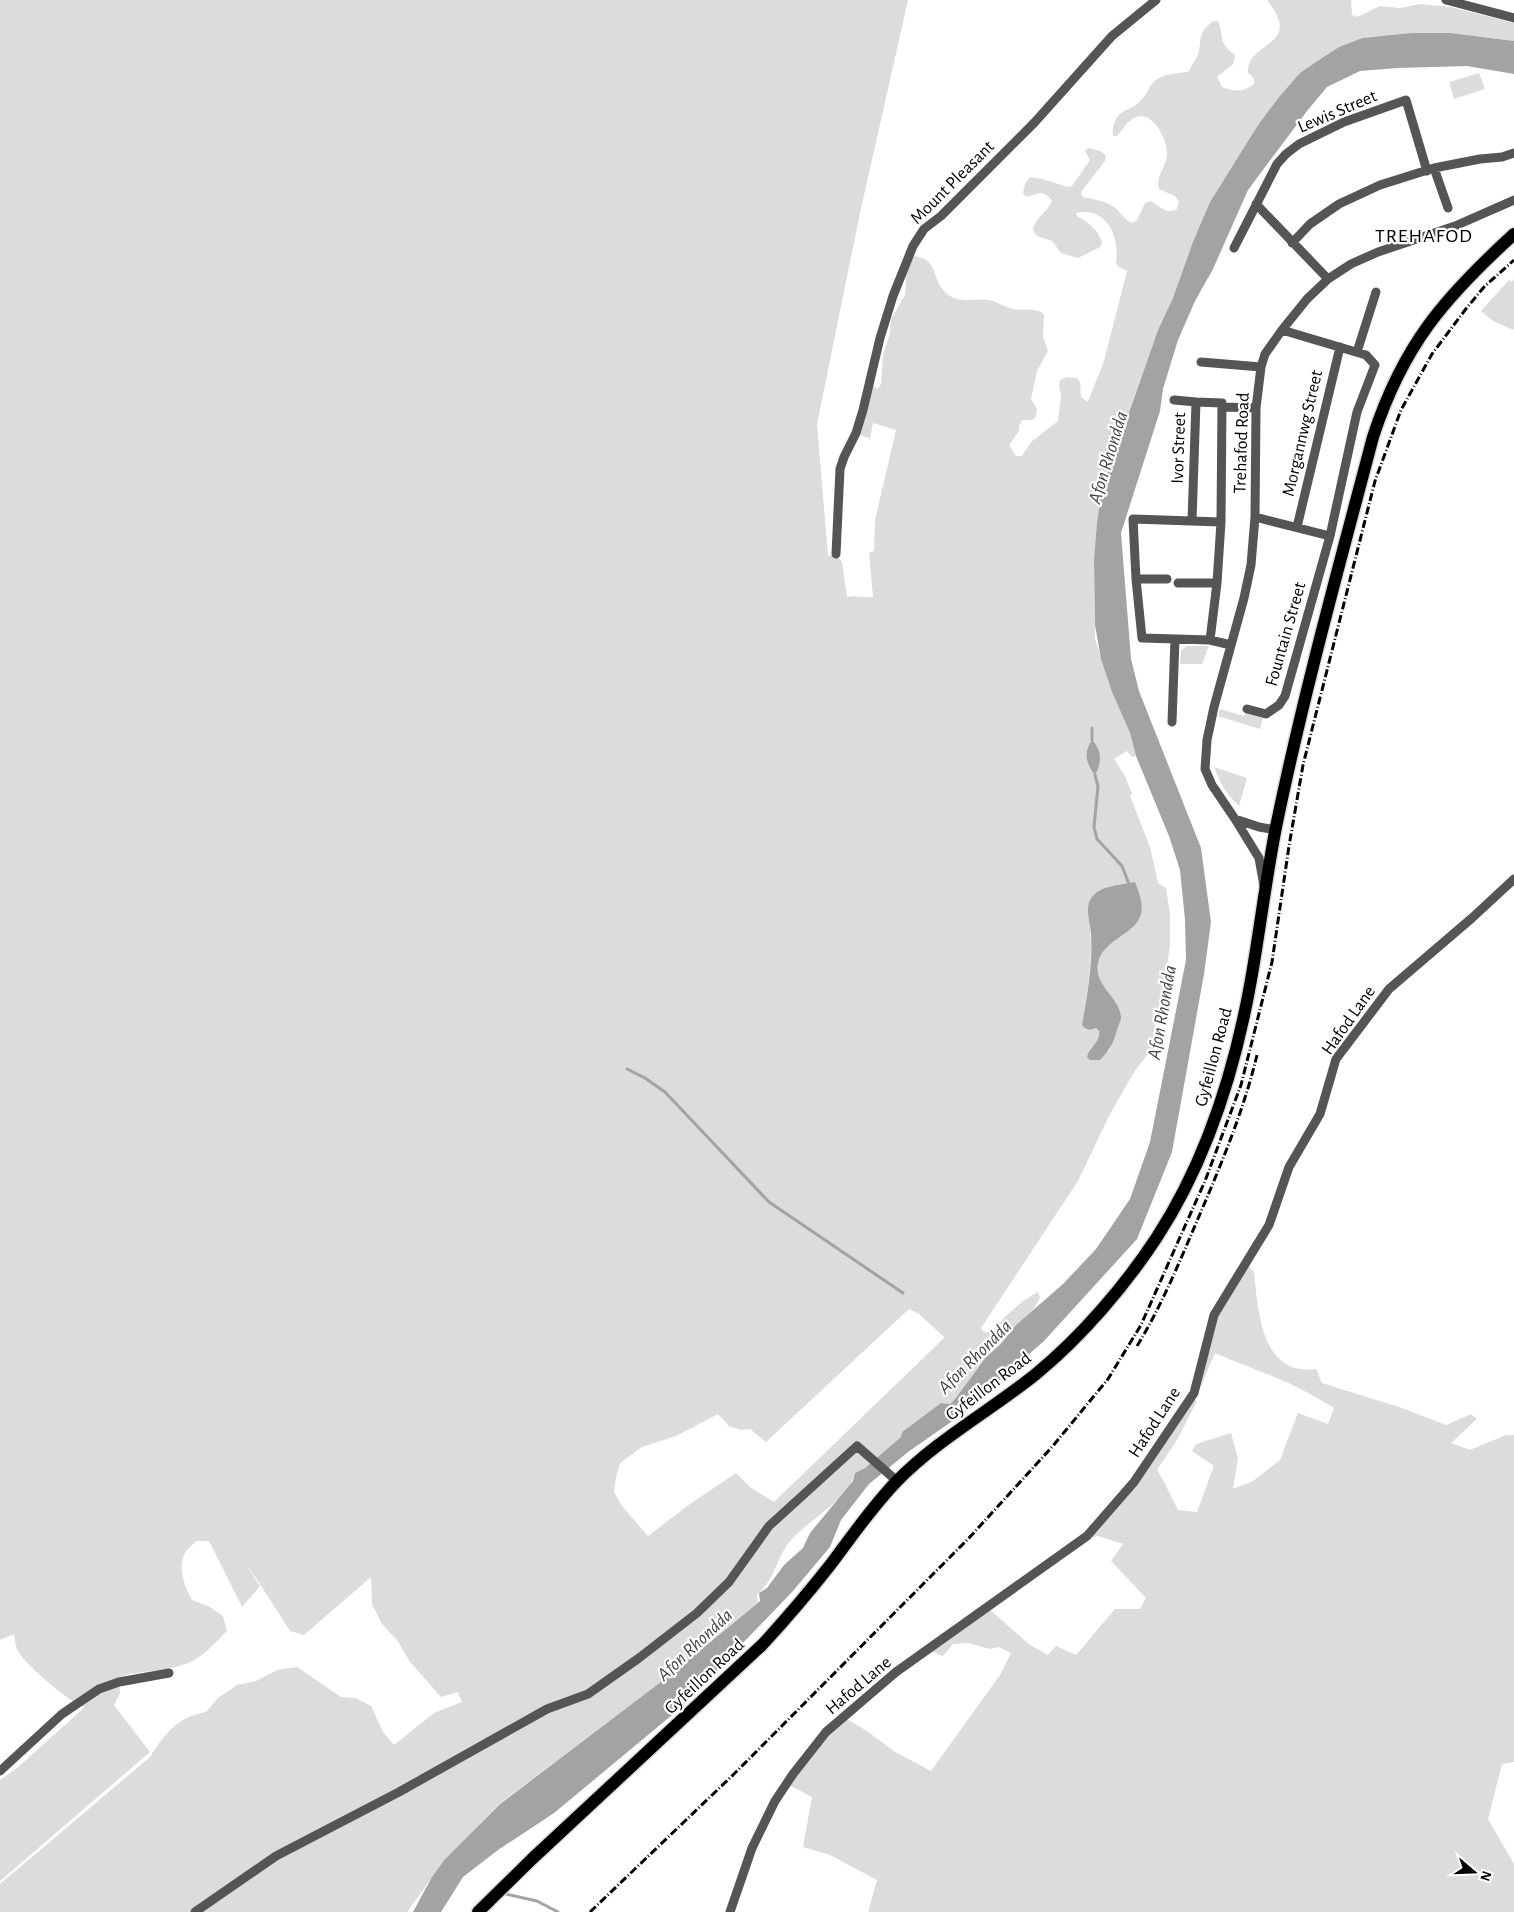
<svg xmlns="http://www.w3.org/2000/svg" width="1514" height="1912" font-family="'Alegreya Sans',sans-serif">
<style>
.green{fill:#dcdcdc;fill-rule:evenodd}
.water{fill:#a3a3a3}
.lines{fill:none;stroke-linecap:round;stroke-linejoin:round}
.stream{stroke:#a3a3a3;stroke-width:3}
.primary-casing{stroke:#dbdbdb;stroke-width:15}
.minor{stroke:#555;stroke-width:9}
.primary{stroke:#000;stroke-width:12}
.rail{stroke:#000;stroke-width:3;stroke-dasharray:8 2.5 1 2.5;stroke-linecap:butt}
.labels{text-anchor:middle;stroke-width:4.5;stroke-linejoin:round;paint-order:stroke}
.street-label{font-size:18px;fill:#000;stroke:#fff}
.water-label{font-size:19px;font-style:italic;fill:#444;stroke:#fff}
.quarter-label{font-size:20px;letter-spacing:1px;fill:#000;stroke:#fff}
</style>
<rect width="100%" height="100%" fill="#fff"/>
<path class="green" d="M0,0h908l-48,213 -43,211 11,132 8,-2 6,8 5,35c9,-2 16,1 26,0l-4,-44 5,-2 1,-31 21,-90 -23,-7 -3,16 -14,-6 14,-51 7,7 4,-5 2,-29 7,-22 1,-14 14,-24 2,-28 5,-11c27,1 19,23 34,37 12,11 28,5 42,7 9,1 17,8 26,9 11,2 19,-2 30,5l-1,22 5,15 -11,20 -6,28 6,10 -1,8 -4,3h-10l-3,6v5l-10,14 7,11h6l9,-14 27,-21 3,-26 -2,-9 1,-6 7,-3 10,1 3,4 1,15 7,5 16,-41 23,-90 -8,-4 -3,-4c4,-26 -9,-57 -40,-50l1,3c11,6 22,14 25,27l-2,4 -22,11 -17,-5 -9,-12 -15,-5 -4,-6c2,-13 14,-17 19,-29 -9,-12 -13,-7 -26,-4l-3,-4 2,-9 5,-7 12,2 26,8 4,-1 18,-26 -5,-9 3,-3 13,3 5,5 -1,5 -24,31 2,5c11,3 22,3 31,10 7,5 10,13 18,16l5,-3 8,-17 6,-2c9,6 16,14 26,8l2,-7 -4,-6 -16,-7c-4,-12 7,-22 8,-34 1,-14 -13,-44 -31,-38 -8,3 -13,12 -19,19h-4c-1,-7 1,-17 7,-22 6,-5 15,-6 22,-15 7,-7 7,-16 17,-21 9,-5 20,-4 30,-7 2,-5 5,-9 8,-14 7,-17 -3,-20 16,-36h5c7,18 -1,20 17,34l-2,9 -16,13 5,10c12,5 24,6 33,-5l-3,-6 -4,-3c-2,-33 57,-25 19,-73h84l1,15 5,2 23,-11 20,2 20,-4 31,3 63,16v18l-63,-8h-40l-49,5 -23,9 -39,26 -21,24 -21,28 -48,77 -37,96 -15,32 -25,70 -31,90 -5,32 -3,37 1,80 17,53 18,41 6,23 -4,1 -5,-6 -13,8 11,17 7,18 -2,2 20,51 8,36 8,5 4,26v32l-8,52 -7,22 -1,26 -20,26 -25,44 -31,65 -97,147 3,4h8c13,-17 28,-30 46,-40l2,6 -7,12 -17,15 -16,20 -14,12 -31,42 -5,5 -9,-1 -39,29 -1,5 -36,31 -10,5c-7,28 -52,50 -68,72 -11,16 -14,38 -30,49l1,8 -85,71 -174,131 -54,55 -38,53h-407v-28l150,-127c14,-23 29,-41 56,-45l12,-14 19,-13 19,-4 21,-11 20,-3 44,30 15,1 15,8 12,26 11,13 40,-32 28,-11 -4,-10 -17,5 -31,-35 -13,-22 -15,-16 -10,-20 -1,-27 -67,58 -14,-4 -32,-50 -14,-19 16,24 -18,21 -33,-66h-13c-3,4 -9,8 -11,12 -8,16 0,33 7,47l18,7 13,9 4,15c-12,12 -24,26 -39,32 -22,9 -47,7 -69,14l1,16 -6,12 36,47 -150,129v-101l17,-12 68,-61c-14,-3 -63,-45 -68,-58 -2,-4 -2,-11 -3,-15l-14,6zM1088,914l35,21c-14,8 -30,22 -25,41 2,9 18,33 23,42l-12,33 -19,-2c6,-5 10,-11 9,-18l-3,-3 -14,-3c6,-36 13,-74 6,-111zM909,1309l10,5 25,23 -1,2 -169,163 -24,-15 -14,-14 -46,31 -42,32 -26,-30 -8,-14 2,-15 4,-14 22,-16 34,-11 42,-22 11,12 12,4 9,-1 16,13z
M1479,73l6,16 -31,10 -5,-17z
M1514,279v51l-21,-9 -12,-10 28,-31 3,2z
M1187,646h22l-7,18h-22l1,-14z
M1220,709l24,7 2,-3 17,5 -3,11 -42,-13z
M1214,767l33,11 -8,28c-13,-12 -19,-23 -25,-39z
M1247,1265l7,7c4,38 7,105 62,97l6,14 80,25 44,17 25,-11 6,5 -26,24 19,7 36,-15h8v327l-12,2 -14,55 26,45v48h-646l9,-32 -47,-25 -27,-8 9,-50 -23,-12 39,-50 17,-17 22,13 28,21 36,19 69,-96 11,-22 -12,-6 -9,2 -22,-6 -15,1 -10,12 -13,-5 59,-42 41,36 18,10 8,-9 20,9 39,-46h25l6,-11 -35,-37 12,-17 -25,-8 -8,2 102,-140 5,3 -20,39 -20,30 7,12 14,28 19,2 17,-46 -22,-15 4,-7 35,-11 7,25 -5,31 20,-8 27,-21 18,-47 30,11 6,-16c-20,-12 -39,-23 -60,-31 -20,-9 -40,-15 -59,-24l-14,33 -3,-1 22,-77z"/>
<path class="water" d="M1411,33h40l63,8v33l-47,-8 -69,2 -38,3 -33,16 -20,24 -59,79 -35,79 -18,32 -17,39 -15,49 -3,22 -39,122 10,126 8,32 62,157 10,74 -7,52 -32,178 -35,87 -93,102 -39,34 -34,33 -63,44 -39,32 -28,36 -11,27 -38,45 -76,79 -44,44 -118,98 -56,37 -35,27 -22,35h-28l19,-35 13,-18 55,-55 174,-132 86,-71 -1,-8 8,-5 17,-23 19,-17 7,-15 43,-52 2,-8 10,-5 36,-31 1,-5 39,-29 9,1 5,-5 31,-42 14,-12 16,-20 47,-41 33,-35 34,-50 20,-57 36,-182 -1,-40 -5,-50 -11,-34 -33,-80 -6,-23 -18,-41 -11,-33 -6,-34 -1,-66 3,-37 5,-32 11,-32 45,-128 15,-32 20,-56 17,-40 48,-77 21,-28 21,-24 19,-13 20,-13 23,-9z
M1092,740c10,10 10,23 3,35 -9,-12 -12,-22 -3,-35z
M1135,882c2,6 5,12 6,19 7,33 -37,34 -43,62 -5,23 24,36 23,56 -1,3 -3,8 -4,11 -3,12 -8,21 -17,30h-10l-3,-3c2,-10 14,-15 12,-26l-3,-3c-6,2 -9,3 -14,-3 5,-29 11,-61 9,-91 -1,-13 -7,-26 1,-37 9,-12 30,-12 43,-15z"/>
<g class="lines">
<path class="stream" d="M1092,728v12
M1095,775l3,11 -4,41 3,12 25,27 7,18
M627,1069l18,9 20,14 104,110 134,91
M506,1894l31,7 21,11"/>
<g class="primary-casing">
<path id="primary" d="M478,1912l54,-53 230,-214c24,-26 47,-53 69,-81 21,-28 41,-57 65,-82 42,-43 94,-71 140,-108 45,-37 89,-88 121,-137 50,-77 78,-167 94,-257 9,-51 15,-102 25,-153 27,-131 63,-261 97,-390 30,-92 71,-139 141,-203"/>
</g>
<path class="minor" d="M1446,0l68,18
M1434,168l14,40
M1256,204l72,75
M1292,243l18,-19 29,-20 41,-19 54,-17 46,-9 22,-2 12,-4
M1234,248l43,-84 9,-10 13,-10 45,-22 62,-22 21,71
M1357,352l19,-60
M1201,362l60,5
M1174,400l22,2
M1222,407l34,1
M1255,517l75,19
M1192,521l4,-119 26,1 -1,119 -4,61 -7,57
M1221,522l-88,-3 3,60 6,59 68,2 21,5
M1297,527l43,-180
M836,554l4,-85 4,-12 12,-24 7,-23 17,-72 13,-42 20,-50 11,-17 17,-13 93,-93 78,-87 44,-36
M1136,579h31
M1178,583h39
M1247,709l19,5 13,-9 6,-9 45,-160 27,-124 18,-47 -9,-10 -84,-25
M1172,722l3,-83
M1235,819l24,8 17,3
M1264,886l-5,-28 -24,-39 -23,-34 -7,-16 2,-29 7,-33 30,-109 7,-33 4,-48 1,-109 5,-41 4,-13 17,-24 25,-31 21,-20 23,-15 27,-12 77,-26 59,-26
M0,1771l62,-57 37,-25 20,-7 50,-9
M195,1912l81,-56 123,-64 148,-83 41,-15 51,-36 58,-45 32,-31 40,-56 88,-80 40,35
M730,1912l22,-64 23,-47 18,-27 33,-42 70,-60 191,-136 47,-54 60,-89 20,-78 55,-90 20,-58 31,-53 16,-55 53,-70 83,-71 42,-39"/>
<use href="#primary" class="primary"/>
<path class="rail" d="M1137,1346c24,-39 42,-83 60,-125 23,-54 46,-108 60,-166
M590,1912l144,-138 235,-236 83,-91 56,-68 33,-54 64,-144 36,-96 31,-123 17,-116 14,-81 72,-284 26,-71 31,-56 33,-44 19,-23 30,-27"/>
</g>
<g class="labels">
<g class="street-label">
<text transform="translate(1337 111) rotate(-23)" y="6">Lewis Street</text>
<text transform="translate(952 182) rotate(-45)" y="6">Mount Pleasant</text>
<text transform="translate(1302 433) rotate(-77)" y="6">Morgannwg Street</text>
<text transform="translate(1241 443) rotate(-88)" y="6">Trehafod Road</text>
<text transform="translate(1178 448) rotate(-88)" y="6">Ivor Street</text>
<text transform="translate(1285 634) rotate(-74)" y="6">Fountain Street</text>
<text transform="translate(1348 1020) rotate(-55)" y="6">Hafod Lane</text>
<text transform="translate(1213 1057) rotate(-75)" y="6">Gyfeillon Road</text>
<text transform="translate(988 1386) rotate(-37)" y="6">Gyfeillon Road</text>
<text transform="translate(1154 1422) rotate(-57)" y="6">Hafod Lane</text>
<text transform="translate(704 1676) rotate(-43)" y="6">Gyfeillon Road</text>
<text transform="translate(858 1685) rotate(-40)" y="6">Hafod Lane</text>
</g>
<g class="water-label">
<text transform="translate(1107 457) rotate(-73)" y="7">Afon Rhondda</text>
<text transform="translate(1161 1012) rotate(-80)" y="7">Afon Rhondda</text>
<text transform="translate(974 1356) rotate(-45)" y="7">Afon Rhondda</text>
<text transform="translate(694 1644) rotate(-43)" y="7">Afon Rhondda</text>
</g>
<g class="quarter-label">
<text x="1424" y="242">TREHAFOD</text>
</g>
</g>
<g transform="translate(1474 1872) rotate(109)" stroke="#ffffff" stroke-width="4" paint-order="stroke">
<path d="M0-4L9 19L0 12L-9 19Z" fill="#000000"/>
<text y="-8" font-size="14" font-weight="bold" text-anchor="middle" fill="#000000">N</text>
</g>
</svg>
